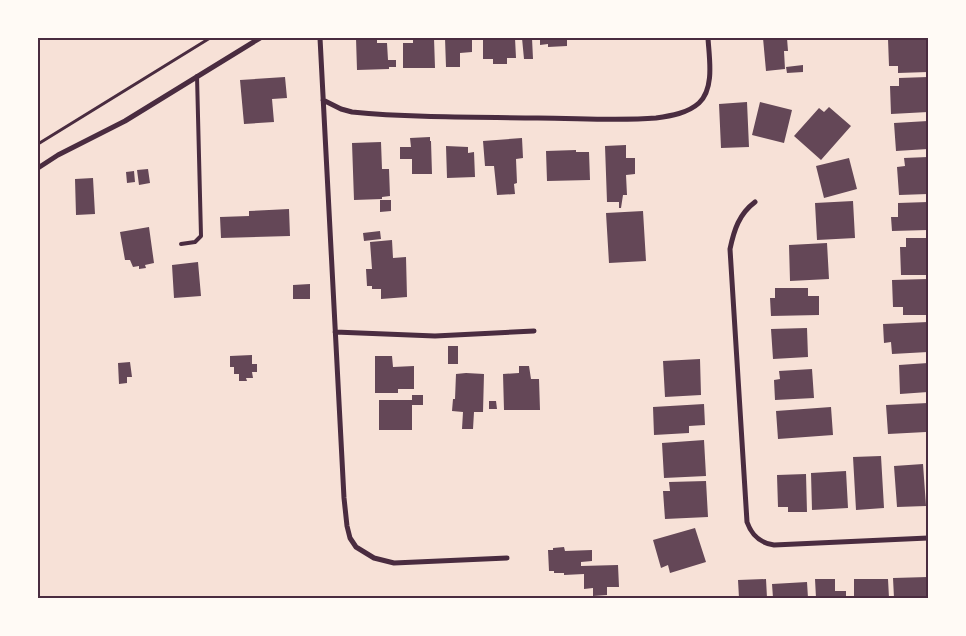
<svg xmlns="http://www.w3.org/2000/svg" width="966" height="636" font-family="Poppins,sans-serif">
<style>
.building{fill:#644757}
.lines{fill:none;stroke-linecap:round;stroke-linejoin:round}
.path{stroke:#4a2c40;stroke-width:3}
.service{stroke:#4a2c40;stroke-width:4}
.minor{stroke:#4a2c40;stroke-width:5}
.neatline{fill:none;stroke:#4a2c40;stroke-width:2}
</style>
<rect width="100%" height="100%" fill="#f7e1d7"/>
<path class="building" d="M356,38h21v5h10l1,17h8v7h-7v2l-32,1z
M413,38h21l1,30h-32v-25h10z
M445,38h27v14l-12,1v14h-14z
M483,38h32l1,20h-9v6h-14v-5h-10z
M522,38h10l1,21h-9z
M540,38h27v8l-19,1v-3l-8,1z
M763,38h24l1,13h-4l1,18 -19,2z
M909,38h19v34l-30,1v-7h-9l-1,-27z
M803,65v7l-16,1 -1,-6z
M285,77l2,21 -15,1 2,23 -30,2 -4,-44z
M928,77v35l-37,2 -1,-28h9v-8z
M747,102l2,45 -28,1 -2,-44z
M760,102l32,8 -8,33 -32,-8z
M829,107l22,19 -30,34 -27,-24 25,-28 5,4z
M928,121v28l-32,2 -2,-28z
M430,137v4h1l1,33h-20v-15h-12v-12h11l-1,-9z
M522,138l1,20 -7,1 1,24 -3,1 1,10 -18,1 -3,-29h-9l-2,-25z
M381,142l1,27h7l1,27 -8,1v2l-28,1 -2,-57z
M626,145v13h9v16l-9,1 1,20h-4l-2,13h-2v-6h-12l-2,-56z
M446,146l22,1v6l6,-1 1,25 -28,1z
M576,150v2h13l1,28 -43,1 -1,-30z
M928,157v37l-29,1 -2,-28 8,-1 -1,-8z
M849,158l8,31 -33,9 -8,-32z
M148,169l2,14 -11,2 -2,-15z
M134,171l1,11 -8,1 -1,-11z
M93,178l2,36 -19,1 -1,-36z
M380,200h11v11l-11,1z
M853,201l2,37 -38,2 -2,-37z
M928,202v28l-36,1 -1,-14h7v-14z
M289,209l1,27 -69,2 -1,-21 29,-1v-5z
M643,211l3,50 -37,2 -3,-50z
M149,227l5,36 -9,2 1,3 -7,1v-3l-6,1 -3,-7h-5l-5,-28z
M380,231l1,8 -17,2 -1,-8z
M906,238h22v37h-27l-1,-28h6z
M392,240l1,18 13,-1 1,40 -26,2v-10h-9v-3h-5l-1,-17h6l-2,-27z
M827,243l2,36 -39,2 -1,-36z
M198,262l3,34 -27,2 -2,-33z
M928,279v36h-25v-8h-10l-1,-27z
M310,284v15h-17v-14z
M775,288h33v8h11v19l-48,1 -1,-18h5z
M928,322v30l-36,2 -1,-12 -7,1 -1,-19z
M807,328l1,29 -35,2 -2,-30z
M448,346h10v18h-10z
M252,355v9h5v8h-5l1,6h-7l1,3h-8v-7h-5v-7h-4v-11z
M375,356h17l1,11 21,-1v23h-16v4h-23z
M700,359l1,36 -36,2 -2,-36z
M130,362l2,15h-5v6l-8,1 -1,-21z
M928,363v29l-28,2 -1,-29z
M519,366h10l2,13h8l1,31h-36l-1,-36 16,-1z
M812,369l2,29 -39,2 -1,-20 6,-1 -1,-8z
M466,373l18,1 -1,38h-9l-1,17h-11l1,-17 -11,-1 1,-12h2l1,-25z
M412,395h11v10h-11v25h-33v-30h33z
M489,401h7l1,8h-8z
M928,403v23h-2v6l-38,2 -2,-29z
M704,404l1,21 -16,1v7l-35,2 -1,-28z
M831,407l2,28 -55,4 -2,-28z
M704,440l2,36 -42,2 -2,-35z
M881,456l3,52 -28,2 -3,-53z
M923,464l3,42 -29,1 -3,-41z
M846,471l2,37 -36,2 -1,-37z
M806,474l1,38h-19v-5h-10l-1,-32z
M706,481l2,36 -43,2 -2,-28h7l-1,-9z
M695,528l11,34 -36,11 -2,-8 -7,3 -8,-28z
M564,547l1,4 27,-1v11l-11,1v4l37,-1 1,22h-12v8l-14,1v-8l-9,1v-15l-20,1v-2h-10v-2h-5l-1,-21h5v-2z
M928,577v21h-34l-1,-20z
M766,579l1,19h-28l-1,-18z
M815,579h20v12h11v7h-30z
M854,579h34l1,19h-35z
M807,582l1,16h-35l-1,-14z"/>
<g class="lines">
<path class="path" d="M38,144l172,-106"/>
<path class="service" d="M181,244l14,-2 6,-6 -4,-160"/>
<path class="minor" d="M320,38l24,460 3,28 3,12 6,9 18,11 20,5 113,-5
M323,100l18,9 11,3c62,6 124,5 186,6 39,0 79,3 118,0 15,-2 32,-5 43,-15 16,-15 10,-46 9,-65
M38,168l20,-13 67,-34 135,-83
M755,202c-16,12 -21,28 -25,47l17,273c5,14 13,21 27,23l154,-7
M335,332l100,4 99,-5"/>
</g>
<rect width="966" height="636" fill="none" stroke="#fffaf5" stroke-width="78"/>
<rect x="39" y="39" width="888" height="558" class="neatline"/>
</svg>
